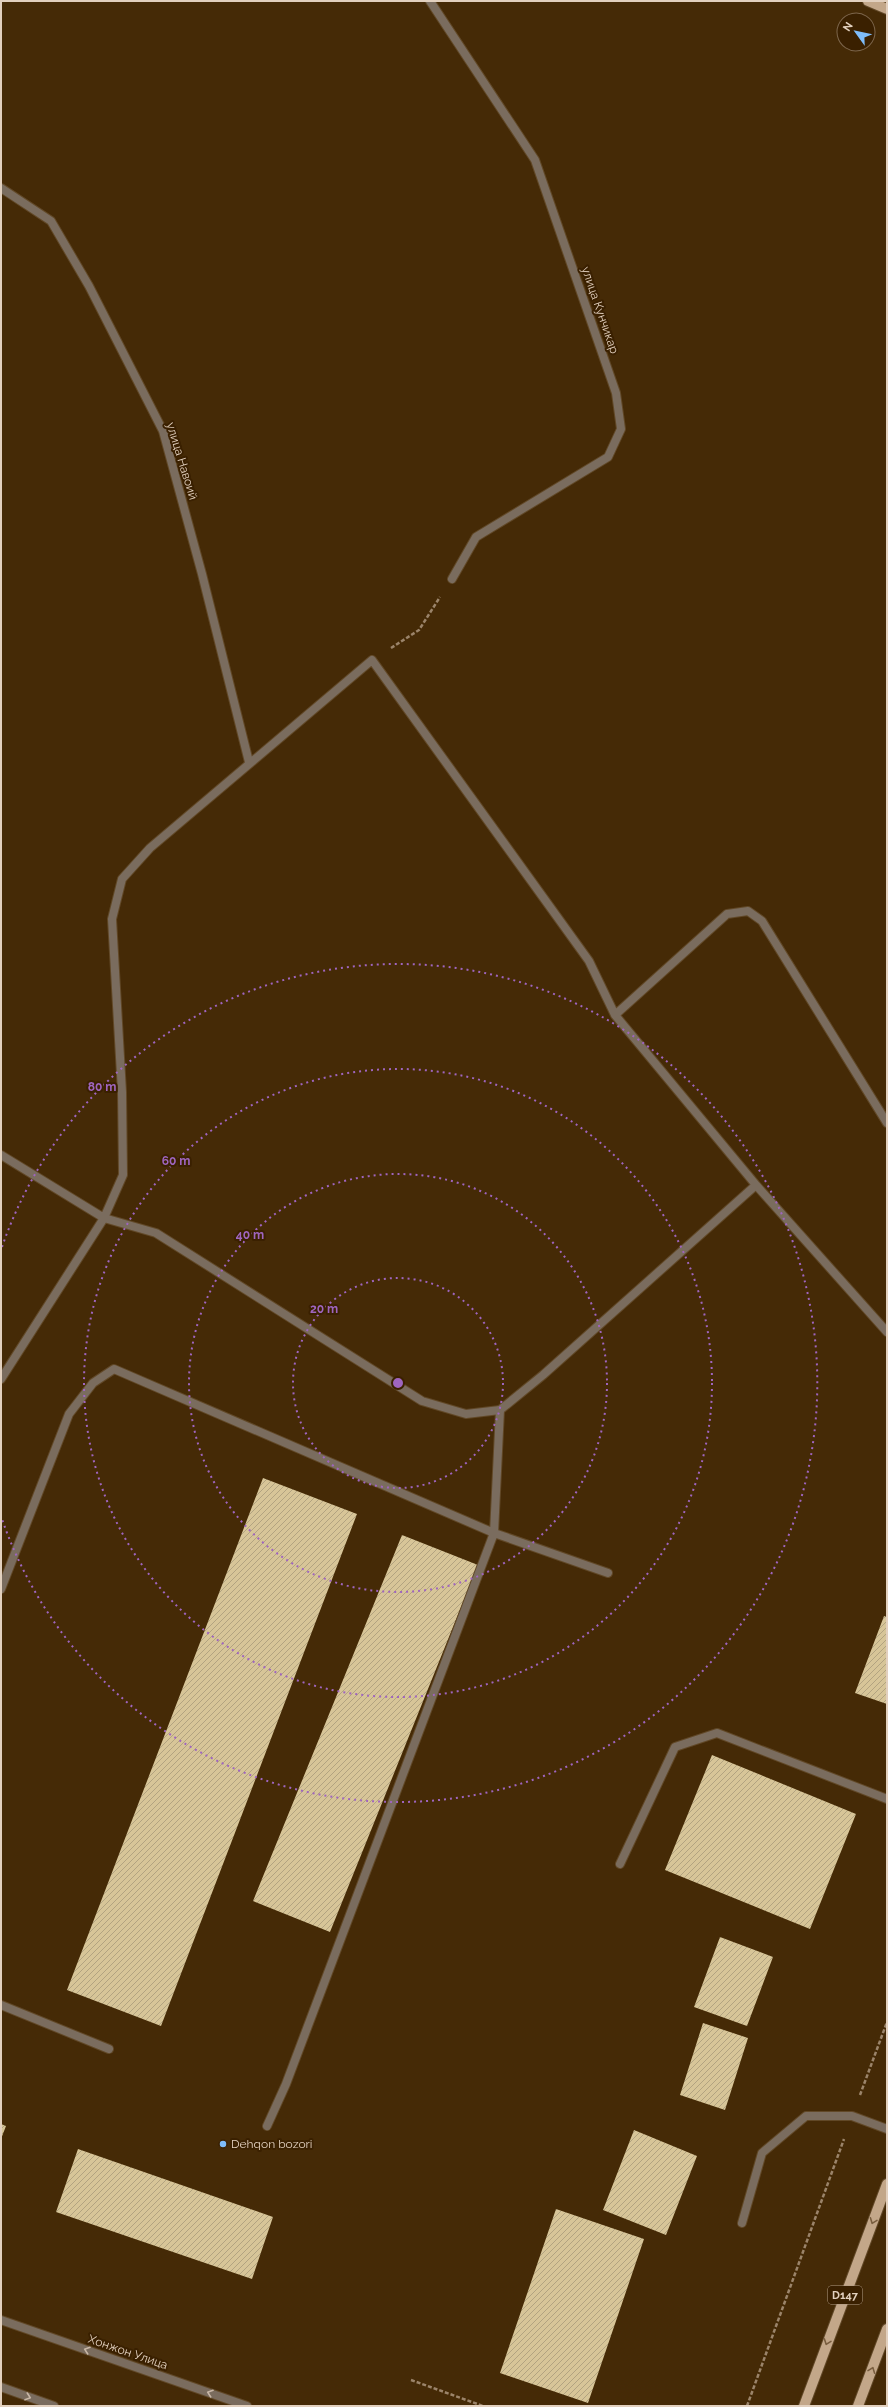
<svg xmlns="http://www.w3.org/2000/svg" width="888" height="2407" font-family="Raleway,sans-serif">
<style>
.building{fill:url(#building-hatch)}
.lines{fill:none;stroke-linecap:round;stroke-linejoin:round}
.service-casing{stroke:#614827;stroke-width:10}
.minor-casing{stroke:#614827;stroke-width:10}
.tertiary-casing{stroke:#614827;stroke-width:10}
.primary-casing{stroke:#614827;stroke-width:12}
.path{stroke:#9b846a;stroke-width:2.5;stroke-dasharray:4 2;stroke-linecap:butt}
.service{stroke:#7a6c5e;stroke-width:8}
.minor{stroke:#7a6c5e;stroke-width:8}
.tertiary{stroke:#7a6c5e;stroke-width:8}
.primary{stroke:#c3a789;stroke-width:10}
.oneway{stroke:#785d3e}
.oneway2{stroke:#c8b7a6}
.ring{fill:none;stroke:#9f65bf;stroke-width:2;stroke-dasharray:2 4}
.poi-dot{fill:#7fbdfa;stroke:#3a2000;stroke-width:1.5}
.labels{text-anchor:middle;stroke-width:4;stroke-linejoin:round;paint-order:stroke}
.shield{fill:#3a2000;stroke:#b09b85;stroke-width:1}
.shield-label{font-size:11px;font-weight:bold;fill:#e2d0be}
.street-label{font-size:12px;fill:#e2d0be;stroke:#3a2000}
.poi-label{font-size:12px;fill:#e2d0be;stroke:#3a2000;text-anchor:start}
.centre{fill:#9f65bf;stroke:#3a2000;stroke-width:2}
.ring-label{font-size:12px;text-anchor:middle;font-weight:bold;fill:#9f65bf;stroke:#3a2000;stroke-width:4;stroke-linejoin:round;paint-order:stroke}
</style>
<defs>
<pattern id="building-hatch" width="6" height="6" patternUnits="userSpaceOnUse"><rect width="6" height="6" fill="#d7c598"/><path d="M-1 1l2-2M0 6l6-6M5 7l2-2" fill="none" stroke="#b2a380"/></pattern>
</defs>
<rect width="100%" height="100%" fill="#452a06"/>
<path class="building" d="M263,1478l94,36 -196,512 -94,-36z
M402,1535l76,30 -148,367 -77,-31z
M884,1616l3,1v87l-32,-11z
M712,1755l144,59 -46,115 -145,-59z
M720,1937l53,20 -26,69 -53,-19z
M703,2023l45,15 -23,72 -45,-15z
M1,2124l5,2 -5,13z
M634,2130l63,26 -31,79 -63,-25z
M78,2149l195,68 -21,62 -196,-67z
M556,2209l88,30 -56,164 -88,-30z"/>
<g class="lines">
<g class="service-casing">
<path id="service" d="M1,1589l68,-175 24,-31 21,-14 380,164 114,40
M620,1864l55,-117 42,-14 170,66
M1,2005l108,44
M267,2126l19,-42 208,-551 6,-123
M742,2223l20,-70 44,-37h46l35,13"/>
</g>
<g class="minor-casing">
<path id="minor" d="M430,1l105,159 81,233 5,36 -13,28 -132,80 -24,42
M1,188l50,33 38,65 74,145 39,143 47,188
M615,1015l112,-101 21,-3 14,10 125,202
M1,1155l103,63 52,15 266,168 44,13 34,-4 43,-35 213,-190
M1,1379l103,-161 19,-43 -1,-83 -10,-173 10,-40 28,-31 222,-188 217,301 26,54 141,170 131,147"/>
</g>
<g class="tertiary-casing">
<path id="tertiary" d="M1,2320l246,86
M1,2387l53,19"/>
</g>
<g class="primary-casing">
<path id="primary" d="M868,1l19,8
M804,2406l83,-222
M858,2406l29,-77"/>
</g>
<path class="path" d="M391,648l28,-18 21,-33
M860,2095l27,-73
M411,2380l72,26
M747,2406l97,-267"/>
<use href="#service" class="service"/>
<use href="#minor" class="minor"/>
<use href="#tertiary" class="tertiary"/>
<use href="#primary" class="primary"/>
</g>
<defs><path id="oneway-chevron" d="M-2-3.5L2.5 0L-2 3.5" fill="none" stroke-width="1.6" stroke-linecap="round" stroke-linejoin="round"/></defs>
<g class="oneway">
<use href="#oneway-chevron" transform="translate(873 2221) rotate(111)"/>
<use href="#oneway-chevron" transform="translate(827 2342) rotate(110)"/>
<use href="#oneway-chevron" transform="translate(872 2370) rotate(-69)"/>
</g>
<g class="oneway2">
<use href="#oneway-chevron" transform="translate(87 2350) rotate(-161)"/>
<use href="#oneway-chevron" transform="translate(210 2393) rotate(-161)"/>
<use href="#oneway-chevron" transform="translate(28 2397) rotate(19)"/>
</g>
<g class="ring">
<circle cx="398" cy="1383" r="105"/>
<circle cx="398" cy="1383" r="209"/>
<circle cx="398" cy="1383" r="314"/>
<path d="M2 1247A419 419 0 1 1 2 1519"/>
</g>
<circle class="poi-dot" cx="223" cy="2144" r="4"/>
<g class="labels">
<rect class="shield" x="828" y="2286" width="34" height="18" rx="3"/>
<g class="shield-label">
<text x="845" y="2299">D147</text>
</g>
<g class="street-label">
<text transform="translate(600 310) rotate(71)" y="4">улица Кунчикар</text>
<text transform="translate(182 461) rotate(73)" y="4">улица Навоий</text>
<text transform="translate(128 2352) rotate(19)" y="4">Хонжон Улица</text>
</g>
<g class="poi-label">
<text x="231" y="2148">Dehqon bozori</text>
</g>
</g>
<circle cx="398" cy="1383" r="6" class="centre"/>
<g class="ring-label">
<text x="102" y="1091">80 m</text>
<text x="176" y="1165">60 m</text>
<text x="250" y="1239">40 m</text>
<text x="324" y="1313">20 m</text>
</g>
<rect width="888" height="2407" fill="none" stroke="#e2d0be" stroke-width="4"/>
<g transform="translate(856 32) rotate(303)"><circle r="19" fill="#3a2000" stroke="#7d664c"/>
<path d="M0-3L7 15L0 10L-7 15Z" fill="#7fbdfa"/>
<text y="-6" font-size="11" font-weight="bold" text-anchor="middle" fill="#e2d0be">N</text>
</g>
</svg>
